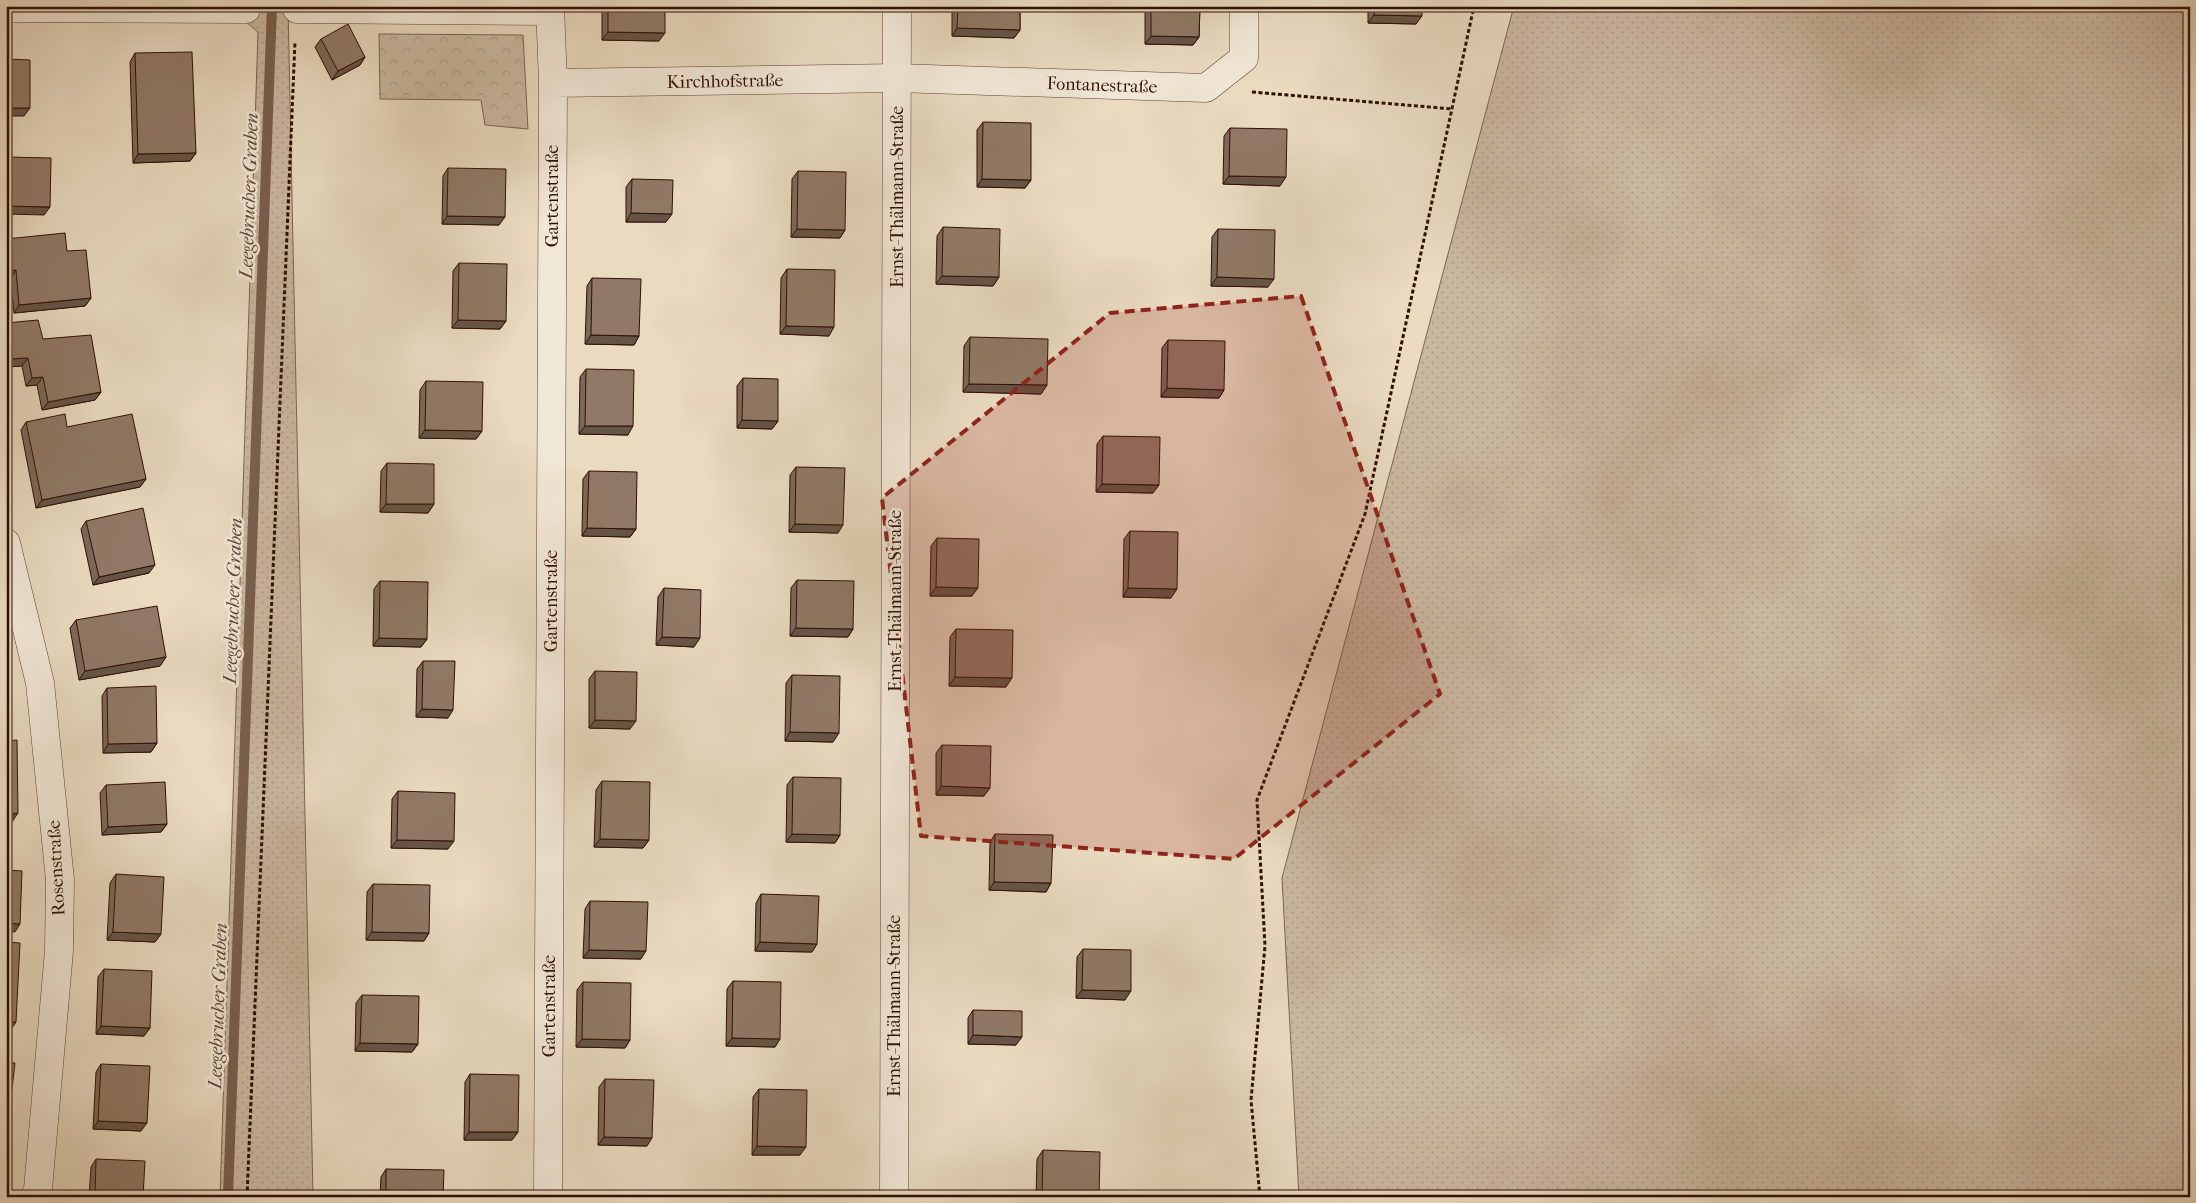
<svg xmlns="http://www.w3.org/2000/svg" width="2196" height="1203" font-family="'IM FELL French Canon',serif">
<style>
.grass{fill:url(#grass-dots);stroke:#7d6352}
.park{fill:url(#park-crowns);stroke:#7d6352}
.lines{fill:none;stroke-linecap:round;stroke-linejoin:round}
.stream{stroke:#795f4e;stroke-width:10}
.street-casing{stroke:#5e4233;stroke-width:29}
.path{stroke:#300f04;stroke-width:3;stroke-dasharray:4 2.5;stroke-linecap:butt}
.street{stroke:#f1e7d6;stroke-width:28}
.wall{fill:#7c6858;stroke:#300f04}
.shaded-wall{fill:#655547;stroke:#300f04}
.building{fill:#907966;stroke:#300f04}
.marked{fill:#8f2418;fill-opacity:0.2;stroke:#8f2418;stroke-width:4;stroke-dasharray:10 6;stroke-linejoin:round}
.labels{text-anchor:middle;stroke-width:5;stroke-linejoin:round;paint-order:stroke}
.street-label{font-size:18px;fill:#300f04;stroke:#f1e7d6}
.water-label{font-size:19px;font-style:italic;fill:#614536;stroke:#f1e7d6}
</style>
<defs>
<pattern id="grass-dots" width="8" height="8" patternUnits="userSpaceOnUse" patternTransform="scale(1.25)"><rect width="8" height="8" fill="#cab7a0"/><path d="M2 2h.1M6 6h.1" fill="none" stroke="#ae9c88" stroke-width="1.8" stroke-linecap="round"/></pattern>
<pattern id="park-crowns" width="20" height="18" patternUnits="userSpaceOnUse" patternTransform="scale(1.25)"><rect width="20" height="18" fill="#cab7a0"/><path d="M2 6a3 3 0 1 1 6 0M12 15a3 3 0 1 1 6 0" fill="none" stroke="#ae9c88"/></pattern>
</defs>
<rect width="100%" height="100%" fill="#e9dac0"/>
<filter id="stains"><feTurbulence type="fractalNoise" baseFrequency=".004" numOctaves="4"/><feColorMatrix values="0 0 0 0 .2 0 0 0 0 .09 0 0 0 0 .02 0 0 0 .5 -.17"/></filter>
<radialGradient id="worn" r=".72"><stop offset=".6" stop-color="#630" stop-opacity="0"/><stop offset="1" stop-color="#630" stop-opacity=".3"/></radialGradient>
<path class="grass" d="M227,6h61l25,1191h-93l38,-1165z
M1514,6h676v1191h-891l-17,-319z"/>
<path class="park" d="M379,34l144,1 5,94 -43,-4 -4,-25 -101,-1z"/>
<g class="lines">
<path class="stream" d="M228,1197l44,-1191"/>
<g class="street-casing">
<path id="street" d="M6,8l240,1
M297,9l253,2
M553,83l344,-5 309,10 38,-30v-52
M6,543l34,140 20,197 -1,71 -21,238 -3,8
M548,1197l5,-1114 -3,-77
M894,1197l3,-1191"/>
</g>
<path class="path" d="M1252,92l201,17
M247,1197l48,-1156
M1260,1197l-9,-97 14,-154 -8,-146 108,-286 109,-508"/>
<use href="#street" class="street"/>
</g>
<path class="wall" d="M602,6h63l-6,35 -57,-1z
M952,6h68v24l-6,8 -62,-2z
M1145,6h55l-1,31 -6,8 -48,-1z
M1368,6h54l-6,18 -48,-1z
M321,39l44,18 -5,8 -28,15 -17,-33z
M135,53l61,100 -6,8 -57,2 -3,-101z
M983,122l48,58 -6,8 -48,-1v-57z
M1230,128l50,58 -57,-2 1,-48z
M448,168l51,57 -57,-1 1,-48z
M798,171l47,59 -5,8 -49,-1 1,-58z
M632,179l34,43h-40v-35z
M943,227l56,50 -6,9 -57,-2 1,-48z
M1218,229l50,58 -57,-1 1,-49z
M6,239l61,12 24,47 -6,8 -71,7z
M459,263l47,58 -6,8 -48,-1 1,-57z
M787,269l42,67 -49,-2 1,-56z
M592,278l47,58 -5,9 -49,-1 2,-58z
M6,323l37,16 58,53 -6,8 -53,10 -5,-25 -11,1 -4,-20 -16,1z
M970,337l77,48 -6,9 -78,-2 1,-46z
M1168,340l56,50 -5,8 -58,-1 1,-49z
M586,369l42,66 -49,-1 1,-57z
M743,378l35,43 -6,8 -35,-1v-42z
M426,381l56,50 -6,8 -57,-1 1,-48z
M26,422l41,5 79,52 -6,8 -104,21 -15,-78z
M1103,436l50,57 -57,-1 1,-48z
M387,463l47,41 -6,9 -48,-1 1,-41z
M796,467l42,66 -49,-1 1,-57z
M589,471l47,58 -6,8 -48,-1 1,-57z
M86,521l63,52 -56,12 -12,-56z
M1130,531l41,67 -48,-1 1,-58z
M937,538l35,58h-42l1,-50z
M797,580l56,49 -5,8 -58,-1 1,-48z
M380,581l47,58 -6,8 -48,-1 1,-57z
M664,588l30,59 -38,-2 2,-48z
M76,620l90,37 -6,9 -81,14 -9,-52z
M956,629l50,58 -57,-1 1,-49z
M423,661l25,57 -32,-1 1,-48z
M595,671l35,58 -41,-1v-49z
M792,675l41,67 -48,-1 1,-58z
M107,688l50,55 -6,9 -48,1 -1,-57z
M942,745l42,51 -48,-1v-42z
M793,777l47,58 -5,8 -49,-1 1,-57z
M602,781l47,59 -6,8 -49,-1 2,-57z
M106,785l61,39 -6,8 -59,3 -2,-42z
M398,791l50,58 -57,-1 1,-49z
M995,834l56,49 -5,9 -57,-2 1,-48z
M116,874l45,60 -6,8 -48,-2 3,-57z
M373,884l56,49 -5,8 -58,-1 1,-48z
M761,894l56,50 -5,8 -57,-1 1,-48z
M590,901l51,58 -58,-1 2,-49z
M1083,949l42,51 -49,-2 1,-41z
M104,969l46,59 -6,8 -48,-2 2,-57z
M733,981l47,58 -5,8 -49,-1 1,-57z
M583,982l47,58 -5,8 -49,-1 1,-57z
M362,995l56,49 -6,8 -57,-1 1,-48z
M973,1010l43,35 -48,-1v-26z
M101,1064l40,67 -48,-2 3,-57z
M470,1074l48,58 -6,8h-48l1,-58z
M605,1079l42,67 -49,-1 1,-58z
M759,1089l41,66h-48l1,-58z
M1043,1150l56,47h-63l1,-38z
M96,1159l47,38h-54l2,-30z
M386,1169l57,28h-63l1,-20z"/>
<path class="shaded-wall" d="M1374,15l48,1 -6,8 -48,-1z
M957,28l63,2 -6,8 -62,-2z
M608,32l57,1 -6,8 -57,-1z
M1151,36l48,1 -6,8 -48,-1z
M365,57l-5,8 -28,15 6,-9z
M6,108h24l-6,8h-18z
M196,153l-6,8 -57,2 5,-9z
M1229,176l57,1 -6,9 -57,-2z
M982,179l49,1 -6,8 -48,-1z
M6,206l44,1 -6,8 -38,-1z
M631,213l41,1 -6,8h-40z
M447,216l58,1 -6,8 -57,-1z
M797,229l48,1 -5,8 -49,-1z
M16,270l-6,9h-4v-7z
M942,276l57,1 -6,9 -57,-2z
M1217,277l57,2 -6,8 -57,-1z
M91,298l-6,8 -71,7 5,-8z
M458,320l48,1 -6,8 -48,-1z
M786,326l48,1 -5,9 -49,-2z
M591,335l48,1 -5,9 -49,-1z
M28,358l-6,8 -16,1v-4l3,-4z
M43,377l-6,8 -11,1 6,-8z
M969,384l78,1 -6,9 -78,-2z
M1167,388l57,2 -5,8 -58,-1z
M101,392l-6,8 -53,10 6,-8z
M742,420l36,1 -6,8 -35,-1z
M585,426h48l-5,9 -49,-1z
M425,430l57,1 -6,8 -57,-1z
M146,479l-6,8 -104,21 6,-8z
M1102,484l57,1 -6,8 -57,-1z
M386,504h48l-6,9 -48,-1z
M795,524l48,1 -5,8 -49,-1z
M587,528l49,1 -6,8 -48,-1z
M155,565l-6,8 -56,12 6,-8z
M936,587l42,1 -6,8h-42z
M1128,588l49,1 -6,9 -48,-1z
M796,628l57,1 -5,8 -58,-1z
M662,637l38,1 -6,9 -38,-2z
M379,638l48,1 -6,8 -48,-1z
M166,657l-6,9 -81,14 6,-9z
M955,677l57,1 -6,9 -57,-1z
M422,709l31,1 -5,8 -32,-1z
M595,720l41,1 -6,8 -41,-1z
M790,732l49,1 -6,9 -48,-1z
M157,743l-6,9 -48,1 5,-9z
M941,786l49,2 -6,8 -48,-1z
M18,813l-6,9h-6v-7z
M167,824l-6,8 -59,3 6,-8z
M792,834l48,1 -5,8 -49,-1z
M600,839l49,1 -6,8 -49,-1z
M397,840l57,1 -6,8 -57,-1z
M994,882l57,1 -5,9 -57,-2z
M6,923l14,1 -5,8 -9,-1z
M113,932l48,2 -6,8 -48,-2z
M372,932l57,1 -5,8 -58,-1z
M760,942l57,2 -5,8 -57,-1z
M589,950l57,1 -5,8 -58,-1z
M1082,990l49,1 -6,9 -49,-2z
M6,1022h10l-6,9 -4,-1z
M101,1026l49,2 -6,8 -48,-2z
M973,1035l49,2 -6,8 -48,-1z
M732,1038l48,1 -5,8 -49,-1z
M582,1039l48,1 -5,8 -49,-1z
M360,1043l58,1 -6,8 -57,-1z
M98,1121l49,2 -6,8 -48,-2z
M469,1132h49l-6,8h-48z
M604,1137l48,1 -5,8 -49,-1z
M757,1146l49,1 -6,8h-48z"/>
<path class="building" d="M608,6h57v27l-57,-1z
M958,6h62v24l-63,-2z
M1151,6h49l-1,31 -48,-1z
M1374,6h48v10l-48,-1z
M348,24l17,33 -27,14 -17,-32z
M192,52l4,101 -58,1 -3,-101z
M6,59l24,1v48h-24z
M983,122l48,1v57l-49,-1z
M1230,128l57,1 -1,48 -57,-1z
M6,157l45,1 -1,49 -44,-1z
M448,168l58,1 -1,48 -58,-1z
M798,171l48,1 -1,58 -48,-1z
M632,179l41,1 -1,34 -41,-1z
M943,227l57,2 -1,48 -57,-1z
M1218,229l57,1 -1,49 -57,-2z
M65,233l2,18 19,-1 5,48 -72,7 -3,-35 -10,2v-33z
M459,263l48,1 -1,57 -48,-1z
M787,269l48,1 -1,57 -48,-1z
M592,278l49,1 -2,57 -48,-1z
M38,320l5,19 48,-4 10,57 -53,10 -5,-25 -11,1 -4,-20 -19,1 -3,-12v-24z
M970,337l78,2 -1,46 -78,-1z
M1168,340l57,1 -1,49 -57,-2z
M586,369l48,1 -1,56h-48z
M743,378l35,1v42l-36,-1z
M426,381l57,1 -1,49 -57,-1z
M65,414l2,13 65,-13 14,65 -104,21 -16,-78z
M1103,436l57,1 -1,48 -57,-1z
M387,463l47,1v40h-48z
M796,467l49,1 -2,57 -48,-1z
M589,471l48,1 -1,57 -49,-1z
M143,508l12,57 -56,12 -13,-56z
M1130,531l48,1 -1,57 -49,-1z
M937,538l42,1 -1,49 -42,-1z
M797,580l57,1 -1,48 -57,-1z
M380,581l48,1 -1,57 -48,-1z
M664,588l37,2 -1,48 -38,-1z
M157,606l9,51 -81,14 -9,-51z
M956,629l57,1 -1,48 -57,-1z
M423,661h32l-2,49 -31,-1z
M595,671l42,1 -1,49 -41,-1z
M792,675l48,1 -1,57 -49,-1z
M156,686l1,57 -49,1 -1,-56z
M17,740l1,73 -12,2v-74z
M942,745l49,1 -1,42 -49,-2z
M793,777l48,1 -1,57 -48,-1z
M602,781l48,1 -1,58 -49,-1z
M165,782l2,42 -59,3 -2,-42z
M398,791l57,2 -1,48 -57,-1z
M995,834l58,1 -2,48 -57,-1z
M6,870l16,1 -2,53 -14,-1z
M116,874l48,3 -3,57 -48,-2z
M373,884l57,1 -1,48 -57,-1z
M761,894l58,2 -2,48 -57,-2z
M590,901l58,1 -2,49 -57,-1z
M6,942l14,1 -4,79h-10z
M1083,949l48,1v41l-49,-1z
M104,969l48,2 -2,57 -49,-2z
M733,981l48,1 -1,57 -48,-1z
M583,982l48,1 -1,57 -48,-1z
M362,995l57,1 -1,48 -58,-1z
M973,1010l49,1v26l-49,-2z
M6,1062l9,1 -9,79z
M101,1064l49,2 -3,57 -49,-2z
M470,1074l49,1 -1,57h-49z
M605,1079l49,1 -2,58 -48,-1z
M759,1089l48,1 -1,57 -49,-1z
M1043,1150l57,2 -1,45h-57z
M96,1159l49,2 -2,36h-48z
M386,1169l58,1 -1,27h-57z
M596,1194h48v3h-48z"/>
<path class="marked" d="M1301,296l139,398 -206,165 -313,-23 -39,-338 228,-185z"/>
<g class="labels">
<g class="street-label">
<text transform="translate(725 81) rotate(-1)" y="6">Kirchhofstraße</text>
<text transform="translate(1102 85) rotate(2)" y="6">Fontanestraße</text>
<text transform="translate(552 196) rotate(-90)" y="6">Gartenstraße</text>
<text transform="translate(897 197) rotate(-90)" y="6">Ernst-Thälmann-Straße</text>
<text transform="translate(551 601) rotate(-90)" y="6">Gartenstraße</text>
<text transform="translate(895 601) rotate(-90)" y="6">Ernst-Thälmann-Straße</text>
<text transform="translate(56 868) rotate(-93)" y="6">Rosenstraße</text>
<text transform="translate(549 1006) rotate(-90)" y="6">Gartenstraße</text>
<text transform="translate(894 1006) rotate(-90)" y="6">Ernst-Thälmann-Straße</text>
</g>
<g class="water-label">
<text transform="translate(248 196) rotate(-88)" y="7">Leegebrucher Graben</text>
<text transform="translate(232 601) rotate(-88)" y="7">Leegebrucher Graben</text>
<text transform="translate(217 1006) rotate(-88)" y="7">Leegebrucher Graben</text>
</g>
</g>
<rect width="2196" height="1203" fill="none" stroke="#e9dac0" stroke-width="25"/>
<rect x="8" y="8" width="2181" height="1188" fill="none" stroke="#300f04" stroke-width="2.5"/>
<rect x="12" y="12" width="2171" height="1178" fill="none" stroke="#300f04"/>
<rect width="100%" height="100%" filter="url(#stains)"/>
<rect width="100%" height="100%" fill="url(#worn)"/>
</svg>
